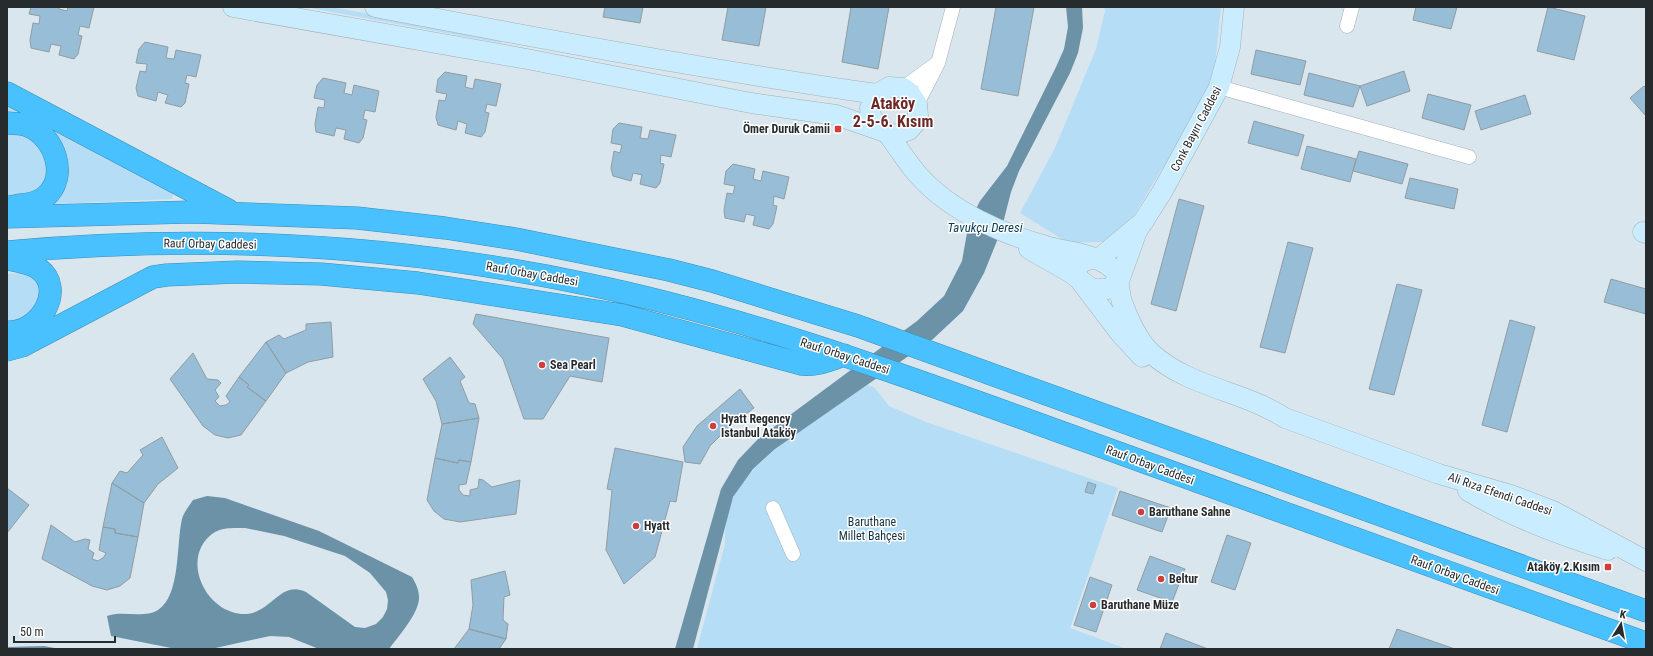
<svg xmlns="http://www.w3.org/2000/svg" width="1653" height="656" font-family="'Roboto Condensed',sans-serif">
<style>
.green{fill:#b5ddf5}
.water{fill:#6c92a8;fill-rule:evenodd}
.building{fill:#97bed6;stroke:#919ca3}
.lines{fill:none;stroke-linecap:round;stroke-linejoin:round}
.street-casing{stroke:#a5b0b7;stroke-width:15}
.secondary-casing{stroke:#a5b0b7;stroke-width:21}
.highway-casing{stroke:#3d8cb6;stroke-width:23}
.street{stroke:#fff;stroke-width:14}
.secondary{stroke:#c9ecff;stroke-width:20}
.highway{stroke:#4ac1ff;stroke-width:22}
.poi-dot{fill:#cd3e3d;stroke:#fff;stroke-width:1.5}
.labels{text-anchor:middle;stroke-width:3;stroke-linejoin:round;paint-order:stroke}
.poi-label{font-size:12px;font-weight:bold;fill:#262b2d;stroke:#fff;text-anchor:start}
.street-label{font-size:12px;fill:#262b2d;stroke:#fff}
.park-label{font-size:12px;fill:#113345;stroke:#fff}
.water-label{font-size:13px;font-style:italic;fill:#0a3e57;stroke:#fff}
.district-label{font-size:16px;font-weight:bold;fill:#6d2725;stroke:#fff}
</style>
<rect width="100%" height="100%" fill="#dae6ee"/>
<path class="green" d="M305,7h27l169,32v4z
M1104,7h117l-7,68 -21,52 -31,42 -37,61 -23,12 -34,1 -48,-30 35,-65 41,-99 9,-38z
M7,101l167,89 -2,9 -120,5 11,-42 -56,-46z
M7,131h17l21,18 2,35 -8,9 -32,7z
M28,272l12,10 -3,30 -30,14v-52z
M867,385l7,2 15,19 37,16 192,66 -48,140 57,21h-430l28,-105c0,-15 1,-35 9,-48 26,-46 90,-81 133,-111z"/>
<path class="water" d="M1066,7h16l1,21 -5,25 -8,20 -51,98 -8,21 -10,39 -17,42 -21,38 -30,28 -158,110 -22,20 -20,28 -40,152h-18l46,-160 17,-29 21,-22 158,-117 27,-25 18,-35 6,-34 4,-10 8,-16 27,-35 49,-99 8,-18 4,-22z
M207,496l18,2 94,33 93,46c4,7 7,13 7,20 1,15 -21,40 -30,52h-70l-30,-12 -19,-1 -59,13h-35l-65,-13 -4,-20c15,-6 36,3 51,-6 23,-15 18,-66 24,-91 2,-7 7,-13 11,-19zM245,528l39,8 61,20 25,17 16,19 2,8 -1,9 -4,8 -7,7 -11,4 -10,-1 -49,-35c-30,-14 -36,32 -74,20 -32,-10 -50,-59 -17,-80 8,-5 21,-4 30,-4z
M44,646l16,3h-53v-2z"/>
<path class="building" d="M31,7h28v2l8,2 1,-4h26l-5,21 -9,-2 -2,9 4,1 -4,18 -4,5 -15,-4 2,-9 -10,-2 -2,8 -18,-4 -1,-8 3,-17 6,1 1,-8 -11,-2z
M605,7h38l-3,16 -37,-6z
M728,7h38l-7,39 -37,-6z
M851,7h38l-11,62 -36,-7z
M996,7h38l-16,89 -37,-7z
M1416,7h41l-6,22 -38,-9z
M1548,7l37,9 -11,44 -37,-9z
M145,42l23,5 -2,11 8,1 2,-9 25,5 -5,22 -9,-2 -2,8 4,1 -4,19 -4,4 -16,-4 3,-8 -10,-3 -2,9 -18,-5 -2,-8 4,-17 6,1 1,-8 -11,-1 3,-14z
M1256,50l50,11 -6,24 -49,-11z
M1404,71l6,20 -43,15 -7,-20z
M445,72l22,4 -2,11 8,2 2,-10 26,5 -5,22 -9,-2 -2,8 4,1 -4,19 -4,5 -16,-4 2,-9 -9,-3 -2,9 -18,-5 -2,-8 3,-17 6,1 2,-7 -11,-2 2,-13z
M1309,73l51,13 -7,21 -49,-12z
M323,78l23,5 -2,10 8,2 2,-10 25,6 -4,21 -10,-2 -2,9 4,1 -4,18 -4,5 -15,-4 2,-9 -10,-2 -2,8 -18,-4 -1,-8 3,-17 6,1 1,-8 -11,-2 3,-13z
M1644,86l2,2v28l-16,-18z
M1428,94l43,11 -7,25 -42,-12z
M1525,95l6,19 -50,16 -6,-19z
M1254,121l50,14 -6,21 -50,-13z
M619,123l23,4 -2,11 8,1 2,-9 26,5 -5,22 -10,-2 -1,8 4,1 -4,19 -4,5 -16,-4 2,-9 -9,-2 -2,8 -18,-5 -2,-8 3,-17 6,2 2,-8 -11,-2 2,-14z
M1307,146l49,13 -6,23 -49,-13z
M1359,151l49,13 -6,20 -49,-13z
M733,164l22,5 -2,10 8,2 2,-10 26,6 -5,22 -10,-3 -1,9 4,1 -4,18 -4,5 -16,-4 2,-9 -9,-2 -2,8 -19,-4 -1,-8 3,-17 6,1 2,-8 -11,-2 2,-13z
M1410,178l48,11 -4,20 -49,-11z
M1179,199l25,7 -28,105 -25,-7z
M1288,242l25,6 -28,105 -25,-6z
M1611,279l35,10v25l-42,-12z
M1397,284l25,6 -28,105 -25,-6z
M476,314l133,24 -7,44 -32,-6 -27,43h-19l-21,-60 -30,-35z
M1510,320l25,7 -28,105 -25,-7z
M331,322l2,35 -25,5 -22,11 -20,-31 13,-7 5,4 22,-9v-6z
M266,342l20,31 -20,28 -19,-14 2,-2 -10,-8z
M193,353l14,26 11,1 3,3 -6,7 4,7 -4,4 5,5 6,-1 4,-3 -4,-6 13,-19 10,8 -2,2 19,14 -25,34 -13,3 -13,-3 -12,-9 -33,-47z
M450,357l15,20 -5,4 9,22 6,1 4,14 -37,6 -6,-23 -13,-22z
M740,389l14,19 -25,19 -19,19 -10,18 -15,-2 -2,-15 14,-21z
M479,418l-8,44 -12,-2 -1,3 -23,-5 7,-34z
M162,437l16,31 -20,16 -14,19 -32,-20 8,-12 7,2 16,-18 -3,-5z
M615,448l68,14 -7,40 -6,-1 -15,56 -31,27 -18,-34 6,-60 -5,-1z
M435,458l23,5 1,-3 12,2 -5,22 -7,1v5l4,5 7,1v-6l8,-2 1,-9 4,1 9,7 28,-7 -4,34 -56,8 -16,-3 -10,-8 -7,-11z
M1088,482l8,3 -3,9 -8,-2z
M112,483l32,20 -6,34 -23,-4v-4l-12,-2z
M7,488l22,17 -22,28z
M1120,491l51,17 -9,24 -50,-17z
M51,525l24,17 10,-3 5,1 -2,9 6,4 -2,6 6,2 6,-4 2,-4 -7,-3 4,-23 12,2v4l23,4 -8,41 -10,8 -13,4 -15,-4 -50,-27z
M1227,535l24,8 -16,47 -24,-8z
M1150,556l35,13 -13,33 -35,-12z
M505,571l5,24 -6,2 -1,23 5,4 -2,15 -37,-10 4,-24 -2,-25z
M1090,577l22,8 -16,47 -22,-7z
M469,629l37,10 -7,10h-45z
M1397,629l58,20h-66z
M1166,633l42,16h-48z"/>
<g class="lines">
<g class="street-casing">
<path id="street" d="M1347,26l5,-19
M1219,87l250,70
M903,88l33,-24
M917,104l21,-41 15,-56
M773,508l20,46"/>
</g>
<g class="secondary-casing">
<path id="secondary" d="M233,7l294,52 224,44 85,12 58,20 15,-5 7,-8 2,-6 -1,-12 -8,-12 -6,-4 -14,-1 -12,7 -7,14 1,8 8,13
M375,7c167,32 334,63 502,87
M887,133c11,14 21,31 33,44 31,34 82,57 126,69 20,6 46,7 63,20 12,8 9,24 13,36 6,16 16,38 28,50 37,35 94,39 135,66l154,56 72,21 42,16 93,50
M1643,232l3,1
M1029,249l42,24 21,16h16l11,-8
M1119,281l18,-50 25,-39 57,-105 11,-40 4,-40
M1142,357l-22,-24 -38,-50 -5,-8 -1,-7 6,-6 20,-6 42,-35
M1468,491c44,26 91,44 140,59"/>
</g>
<g class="highway-casing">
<path id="highway" d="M7,93l221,117
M7,123c7,1 15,0 21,3 27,10 41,51 17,71 -9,8 -23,7 -35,10
M7,217l184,-5 166,6 88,10 71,11 153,31 43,11 146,45 788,285
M7,252c192,-18 389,-8 579,32 170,35 333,97 497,156 187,68 375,136 563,203
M7,259c10,2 24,4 32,10 27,20 1,65 -32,63
M7,350l15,-4 131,-69 14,-2 71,-3 83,2 97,9 204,32 179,49c15,2 29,-4 43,-9"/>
</g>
<use href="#street" class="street"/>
<use href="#secondary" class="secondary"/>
<use href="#highway" class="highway"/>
</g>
<g class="poi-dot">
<rect x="834" y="125" width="8" height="8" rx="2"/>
<circle cx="542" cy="365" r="4"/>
<circle cx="713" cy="426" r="4"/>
<circle cx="1141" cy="512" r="4"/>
<circle cx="636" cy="526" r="4"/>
<rect x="1604" y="563" width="8" height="8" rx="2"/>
<circle cx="1161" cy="579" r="4"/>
<circle cx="1093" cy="605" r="4"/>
</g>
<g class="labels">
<g class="poi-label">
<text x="830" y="133" text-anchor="end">Ömer Duruk Camii</text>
<text x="550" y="369">Sea Pearl</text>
<text x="721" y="423">Hyatt Regency<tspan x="721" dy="14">Istanbul Ataköy</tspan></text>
<text x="1149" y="516">Baruthane Sahne</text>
<text x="644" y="530">Hyatt</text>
<text x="1600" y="571" text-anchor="end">Ataköy 2.Kısım</text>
<text x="1169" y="583">Beltur</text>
<text x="1101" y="609">Baruthane Müze</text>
</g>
<g class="street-label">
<text transform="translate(1196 129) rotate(-62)" y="4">Conk Bayırı Caddesi</text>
<text transform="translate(210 244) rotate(1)" y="4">Rauf Orbay Caddesi</text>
<text transform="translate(532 274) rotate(10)" y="4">Rauf Orbay Caddesi</text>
<text transform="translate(845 356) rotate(18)" y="4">Rauf Orbay Caddesi</text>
<text transform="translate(1150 465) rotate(20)" y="4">Rauf Orbay Caddesi</text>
<text transform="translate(1500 494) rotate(19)" y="4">Ali Rıza Efendi Caddesi</text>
<text transform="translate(1455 575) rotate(20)" y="4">Rauf Orbay Caddesi</text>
</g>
<g class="park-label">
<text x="872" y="526">Baruthane<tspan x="872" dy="14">Millet Bahçesi</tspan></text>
</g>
<g class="water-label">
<text x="985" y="232">Tavukçu Deresi</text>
</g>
<g class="district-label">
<text x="893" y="109">Ataköy<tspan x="893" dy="18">2-5-6. Kısım</tspan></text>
</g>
</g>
<rect width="1653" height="656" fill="none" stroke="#262b2d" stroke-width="16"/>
<g transform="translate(1621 624) rotate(11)" stroke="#ffffff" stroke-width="3" paint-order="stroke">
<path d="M0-3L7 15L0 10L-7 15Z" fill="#262b2d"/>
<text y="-6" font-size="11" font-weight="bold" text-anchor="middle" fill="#262b2d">K</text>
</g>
<path d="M14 636v6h101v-6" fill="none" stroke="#262b2d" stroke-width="2"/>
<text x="20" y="636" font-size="12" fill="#262b2d" stroke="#ffffff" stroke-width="3" paint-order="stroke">50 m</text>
</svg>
